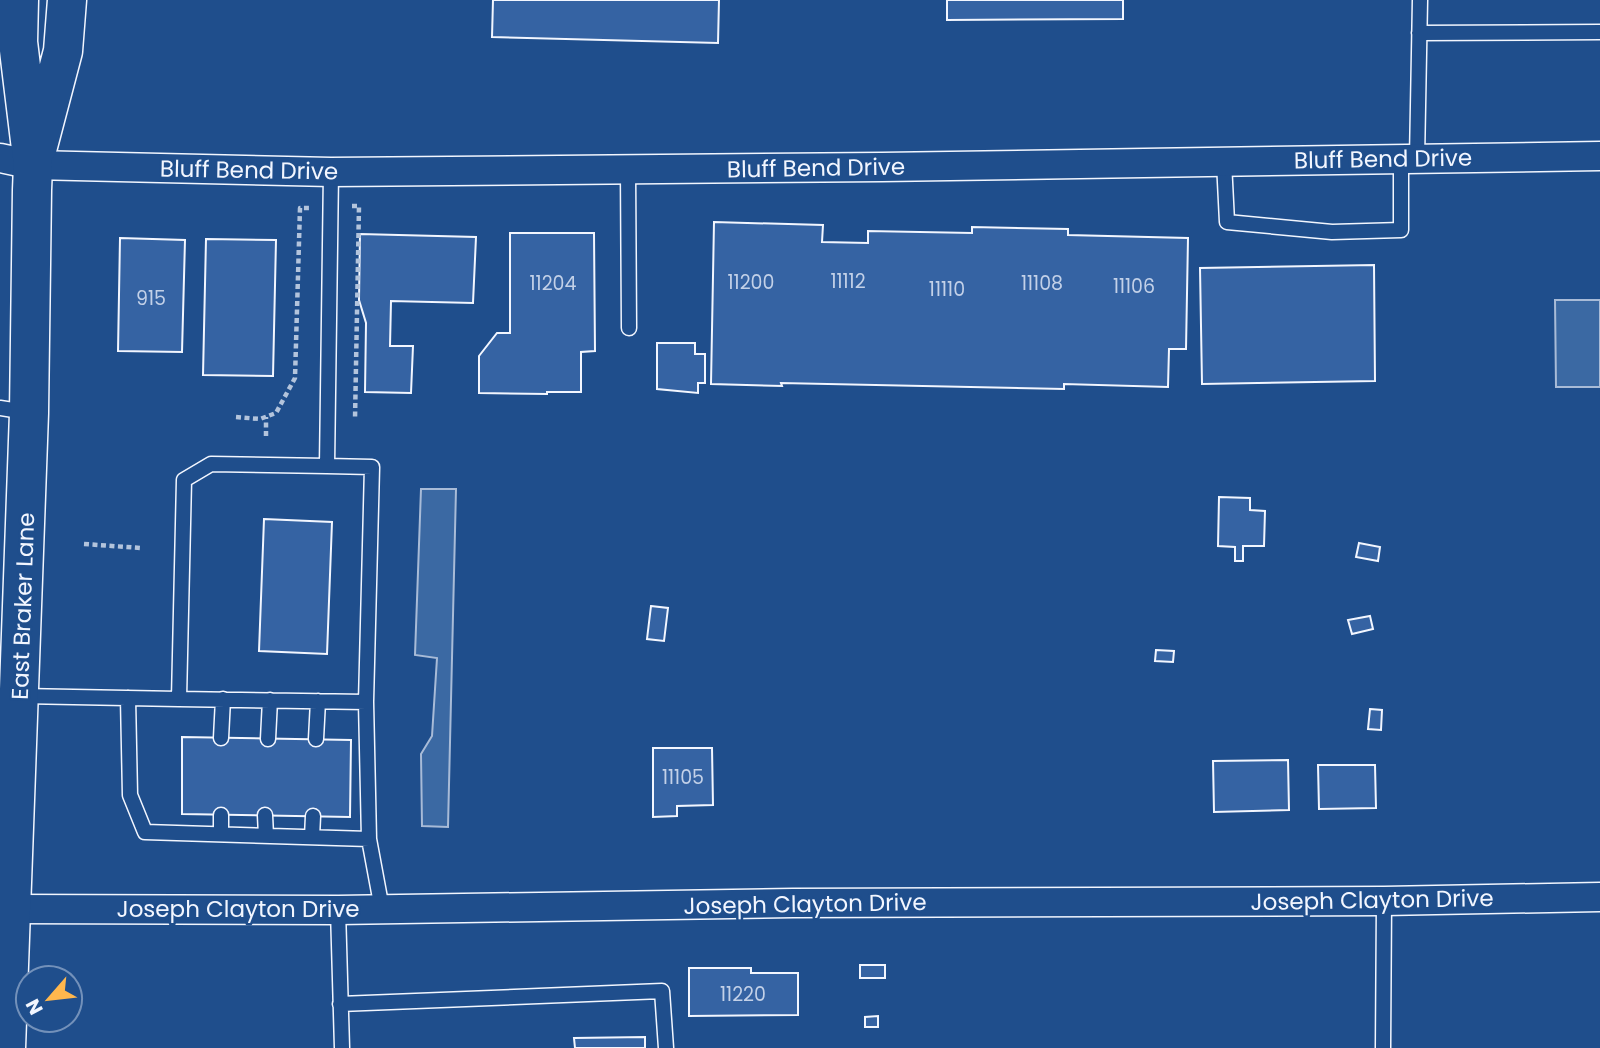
<svg xmlns="http://www.w3.org/2000/svg" width="1600" height="1048" font-family="Poppins,sans-serif">
<style>
.water{fill:#3b69a3;stroke:#a8bbd7;stroke-width:2}
.building{fill:#3563a3;stroke:#f2f6ff;stroke-width:2}
.lines{fill:none;stroke-linecap:round;stroke-linejoin:round}
.lane-casing{stroke:#f2f6ff;stroke-width:17}
.street-casing{stroke:#f2f6ff;stroke-width:31}
.secondary-casing{stroke:#f2f6ff;stroke-width:41}
.path{stroke:#b3c4dc;stroke-width:4.5;stroke-dasharray:5 3.5;stroke-linecap:butt}
.lane{stroke:#1f4e8c;stroke-width:14}
.street{stroke:#1f4e8c;stroke-width:28}
.secondary{stroke:#1f4e8c;stroke-width:38}
.labels{text-anchor:middle;stroke-width:5;stroke-linejoin:round;paint-order:stroke}
.number-label{font-size:19px;fill:#c3d1e8}
.street-label{font-size:23px;fill:#f2f6ff;stroke:#1f4e8c}
</style>
<rect width="100%" height="100%" fill="#1f4e8c"/>
<path class="water" d="M1555,300h45v87h-44z
M421,489h35l-8,338 -26,-1 -1,-72 11,-18 5,-78 -22,-3z"/>
<path class="building" d="M493,0h226l-1,43 -226,-6z
M947,0h176v19l-176,1z
M714,222l109,3 -1,17 46,1v-12l104,2v-6l96,2v6l120,3 -2,111h-17l-1,38 -104,-3v5l-283,-6 1,3 -71,-2z
M510,233h84l1,118 -14,1v40h-34v2l-68,-1v-37l18,-23h13z
M360,234l116,3 -3,66 -82,-2 -1,45h23l-2,47 -46,-1 1,-69 -7,-23z
M120,238l65,2 -3,112 -64,-1z
M206,239l70,1 -3,136 -70,-1z
M1374,265l1,116 -173,3 -2,-116z
M657,343h38v11h10v29h-7v10l-41,-4z
M1219,497l31,1v12l15,1 -1,35h-21v15h-8v-14l-17,-1z
M264,519l68,3 -5,132 -68,-3z
M1359,543l21,4 -2,14 -22,-4z
M651,606l17,2 -4,33 -17,-2z
M1370,616l3,13 -21,5 -4,-14z
M1156,650l18,1 -1,11 -18,-1z
M1370,709l12,1 -1,20 -13,-1z
M182,737l169,3 -1,77 -168,-3z
M653,748h59l1,57 -36,1v10l-24,1z
M1288,760l1,50 -75,2 -1,-51z
M1318,765h57l1,43 -57,1z
M860,965h25v13h-25z
M689,968h62v5h47v42l-109,1z
M878,1016v11h-13v-10z
M645,1037v11h-70l-1,-10z"/>
<g class="lines">
<g class="lane-casing">
<path id="lane" d="M1419,33l181,-1
M1417,159l3,-159
M1224,162l3,60 105,10 69,-2v-71
M628,170l1,158
M0,408l26,4
M327,466l45,1 -6,235
M21,696l158,3 5,-219 27,-16 116,2 4,-294
M128,698l2,97 15,37 224,7 -3,-137 -187,-3
M221,738l2,-39
M268,739l2,-39
M316,739l2,-38
M265,815l1,21
M221,834v-19
M312,837l1,-21
M369,839l13,70
M338,910l4,138
M340,1004l322,-13 4,57
M1383,1048l1,-147"/>
</g>
<g class="street-casing">
<path id="street" d="M0,158l33,7 298,7 551,-5 718,-11
M11,909l327,1 455,-7 591,-2 216,-4"/>
</g>
<g class="secondary-casing">
<path id="secondary" d="M38,146l25,-95 4,-51
M6,1048l23,-635 3,-223 1,-25 -15,-123 1,-42"/>
</g>
<path class="path" d="M352,206h7l-4,213
M236,417l24,2 16,-6 19,-35 5,-170h9
M266,436v-19
M84,544l57,4"/>
<use href="#lane" class="lane"/>
<use href="#street" class="street"/>
<use href="#secondary" class="secondary"/>
</g>
<g class="labels">
<g class="number-label">
<text x="848" y="288">11112</text>
<text x="751" y="289">11200</text>
<text x="553" y="290">11204</text>
<text x="1042" y="290">11108</text>
<text x="1134" y="293">11106</text>
<text x="947" y="296">11110</text>
<text x="151" y="305">915</text>
<text x="683" y="784">11105</text>
<text x="743" y="1001">11220</text>
</g>
<g class="street-label">
<text transform="translate(1383 159) rotate(-1)" y="8">Bluff Bend Drive</text>
<text transform="translate(816 168) rotate(-1)" y="8">Bluff Bend Drive</text>
<text transform="translate(249 170) rotate(1)" y="8">Bluff Bend Drive</text>
<text transform="translate(23 606) rotate(-88)" y="8">East Braker Lane</text>
<text transform="translate(1372 900) rotate(-1)" y="8">Joseph Clayton Drive</text>
<text transform="translate(805 904) rotate(-1)" y="8">Joseph Clayton Drive</text>
<text x="238" y="917">Joseph Clayton Drive</text>
</g>
</g>
<g transform="translate(49 999) rotate(242)"><circle r="33" fill="#1f4e8c" stroke="#7391ba" stroke-width="2"/>
<path d="M0-5L12 26L0 18L-12 26Z" fill="#ffb74d"/>
<text y="-10" font-size="19" font-weight="bold" text-anchor="middle" fill="#f2f6ff">N</text>
</g>
</svg>
